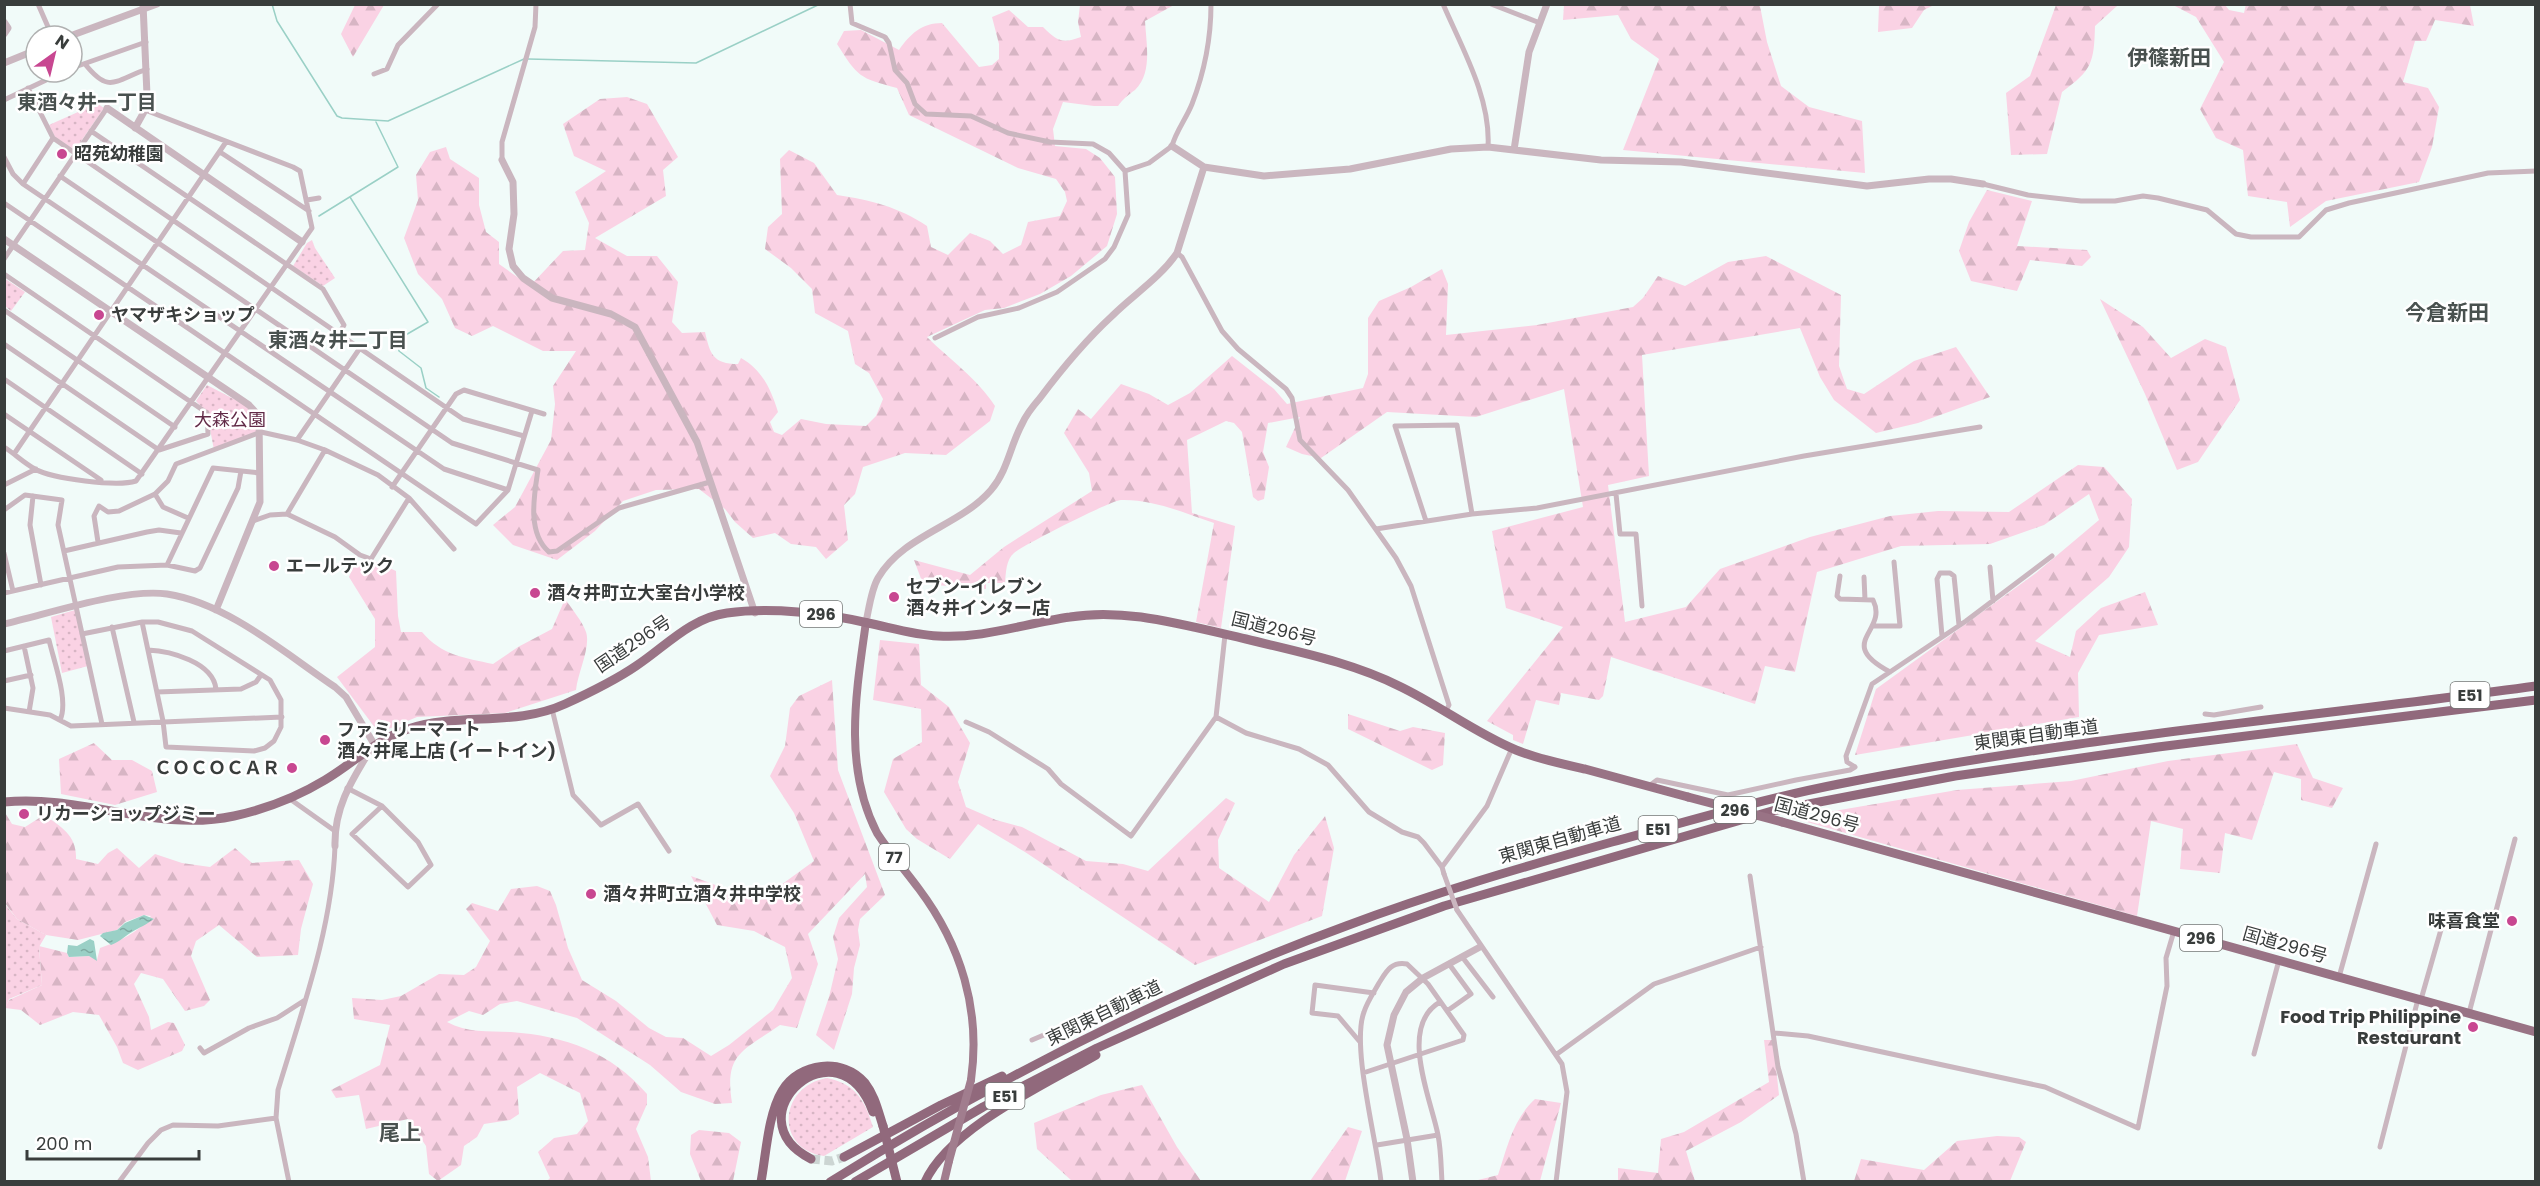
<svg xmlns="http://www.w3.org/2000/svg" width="2540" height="1186" font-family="Poppins,'Noto Sans JP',sans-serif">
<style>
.grass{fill:url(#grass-dots)}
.forest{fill:url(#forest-firs)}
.water{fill:url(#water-ripples)}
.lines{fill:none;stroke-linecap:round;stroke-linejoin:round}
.stream{stroke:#9ad0c6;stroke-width:1.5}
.motorway-tunnel{stroke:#ccd5d3;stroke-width:9;stroke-dasharray:9 4.5;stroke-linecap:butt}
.minor{stroke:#cab6bf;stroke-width:5}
.tertiary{stroke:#cab6bf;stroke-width:7}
.primary{stroke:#a17d8e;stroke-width:8}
.trunk{stroke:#997385;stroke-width:9}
.motorway{stroke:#91697c;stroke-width:9}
.minor-bridge{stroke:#cab6bf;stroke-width:5}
.primary-bridge{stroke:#a17d8e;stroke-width:8}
.trunk-bridge{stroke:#997385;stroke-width:9}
.motorway-bridge{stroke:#91697c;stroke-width:9}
.poi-dot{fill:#c84791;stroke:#fff;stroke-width:2}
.labels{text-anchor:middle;stroke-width:5;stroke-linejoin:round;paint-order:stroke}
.shield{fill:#fff;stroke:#747776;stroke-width:1.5}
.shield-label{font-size:16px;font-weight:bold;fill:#393d3c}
.poi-label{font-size:18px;font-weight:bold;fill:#393d3c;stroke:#fff;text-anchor:start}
.park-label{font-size:18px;fill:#612a47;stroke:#fff}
.street-label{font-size:18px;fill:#393d3c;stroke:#fff}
.neighbourhood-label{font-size:20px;font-weight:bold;fill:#49514f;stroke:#fff}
.quarter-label{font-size:21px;font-weight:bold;fill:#49514f;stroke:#fff}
</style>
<defs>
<pattern id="grass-dots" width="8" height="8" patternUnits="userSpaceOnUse" patternTransform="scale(1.5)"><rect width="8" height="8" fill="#fad2e4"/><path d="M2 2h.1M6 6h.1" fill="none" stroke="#d7b5c4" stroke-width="1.8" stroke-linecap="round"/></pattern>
<pattern id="forest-firs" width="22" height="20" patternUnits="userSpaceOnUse" patternTransform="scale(1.5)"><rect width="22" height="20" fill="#fad2e4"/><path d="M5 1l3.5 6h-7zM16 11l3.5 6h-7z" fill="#d7b5c4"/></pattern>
<pattern id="water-ripples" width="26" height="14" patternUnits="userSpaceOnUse" patternTransform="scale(1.5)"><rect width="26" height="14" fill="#9ad0c6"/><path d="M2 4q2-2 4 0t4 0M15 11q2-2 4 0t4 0" fill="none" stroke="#7faaa2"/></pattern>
</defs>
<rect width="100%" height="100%" fill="#f1fbf9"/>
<path class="grass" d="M88,97l16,11 -29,42 -20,-13 -6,-12 29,-13z
M312,240l3,8 20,30 -12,8 -30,-20 14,-23z
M4,278l21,14 -14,19 -6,-5z
M207,385l46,24 8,23 -47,18 -7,-37 -11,-12z
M75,610l13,56 -26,7 -11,-56z
M4,903l13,16 29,16 -7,12 3,38 -33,14 -4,10z
M827,1078c29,6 38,23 46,49l-49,29c-50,-7 -45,-70 3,-78z"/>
<path class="forest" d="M2246,4l224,1 4,21 -39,-6 -9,21h-11l-12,41 25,6 11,19 -7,40 -13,35 -93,19 -36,26 -3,-25 -39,-6 -5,-46 -27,-12 -16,-29 24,-47 -28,-45 -23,-12h52l4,5 15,3z
M355,5h29l-31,52 -12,-23z
M1080,5h94l-29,16c1,21 8,52 -10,69 -7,5 -12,9 -17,16h-24l-31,-4 -10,27 2,17 31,3 14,9 15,19 2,37 -10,32 -36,30 -31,18 -36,14 -19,2 -58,27c23,23 50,41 68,69l-5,15 -44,34 -41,-2 -42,14 -8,27 -11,11 4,35 -22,19 -10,-12 -25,-3 -16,-11 -22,5 -18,-16 -10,-13 -26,-20 -43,1 -33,11 -28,30 -38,29 -44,-15 -20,-20 22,-18 36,-67 4,-36 -2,-18 23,-35h-33l-50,-25 -21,10 -17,-8 -13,-29 -24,-25 -14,-36 14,-38 -2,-25 14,-23 16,-5 4,12 29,19v27l7,27 13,10v22l31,22 33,-35 22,-1 4,-27 -14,-31 31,-21 -32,-15 -11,-32 37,-25 27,-2 20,7 31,53 -15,13 3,26 -71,42 32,18h30l21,26 -6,40 10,11 23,-1c5,22 8,32 33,32l3,-6c21,12 30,31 37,54l-8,10 4,10 8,3 19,-16 25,5 40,2 10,-10 7,-17 -14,-26 -14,-9 -7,-33 -33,-18 -3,-24 -21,-21 -26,-19 3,-22 14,-13 -2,-55 9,-9 25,13 23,32c33,5 62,12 90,31l4,21 17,8 22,-22 20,8 13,13 18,-9 7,-23 32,-6 7,-15 -2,-9 -9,-13 -38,-11 -109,-53 -12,-27c-38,-10 -39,-11 -60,-44l7,-13 17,-1 38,20c11,-16 23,-27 43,-27l37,44 13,-2 7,-6v-15l-7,-27 17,-7 19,17h15c14,14 19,17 38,10l-3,-15z
M1756,5l4,1 7,36 14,44 28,21 53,14 3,52 -242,-23 36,-91 -28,-20 -13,-24 -55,5 1,-15z
M1879,5v-1l55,1 -10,5 -12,18 -34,4z
M2056,5h62l-23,21c-1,37 -3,44 -33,66l-15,62 -36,1 -5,-62 24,-17z
M1987,190l45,11 -15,45 70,4 4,7 -9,9 -52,-6 -13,31 -46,-10 -12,-30 10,-29z
M1766,256l75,39 -2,71 8,23 17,5 50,-33 42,-14 34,50 -72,26 -42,10 -42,-33 -14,-23 -20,-49 -158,27 7,121 -41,9 17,137 61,-15 34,-38 90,-32 80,-21 48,-5 71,1 69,-47 26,2 28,32 -3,48 -20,30 -74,64 35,16 6,-26 25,-23 44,-16 13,33 -59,10 -21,38 1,44 -224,38 21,-66 160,-116 63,-53 -10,-26 -45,31 -54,19 -89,2 -84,26 -22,100 -30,-6 -10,38 -144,-47 -8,39 -4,4 -38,-7 -2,12 -23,-5 -13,44 -10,-4v-5l-26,-14 76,-94 -57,-19 -14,-77 91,-24 -19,-118 -88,28 -89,-5 -66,46 -19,-4 -16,-7 14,-30 -32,6 -5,29 6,15 -5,32 -6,2 -5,-4 -11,-65 -8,-9 -8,-2 -39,19 5,73 43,13 -14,102 -25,-6 18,-99c-30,-10 -61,-24 -93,-23 -9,0 -98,45 -107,53 -8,7 -8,19 -9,30h-19v6l-63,-5 -9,-24 56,15 34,-28 88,-56 -3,-18 -25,-40 14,-24 13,10 30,-35 28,10 19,11 22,-12 42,-37 42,33 13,15 76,-16 5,-14v-56l11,-17 32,-14 31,-18 6,15 -2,51 91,-10 96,-18 10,-9 15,-22 27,10 43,-24z
M2100,299l43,28 28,31 34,-19 21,8 14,53 -42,62 -21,8 -32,-76z
M372,560l24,11 2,45 3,16h21c19,23 43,26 71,32l25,-17 34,-18 13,-30c7,10 17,22 21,33 5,15 -8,40 -10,58l-71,23 -88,4 -38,16 -42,-56 38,-30v-28l-26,-42 6,-15z
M880,640l39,4 2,41 28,22 21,36 -12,39 8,25 30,13 26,7 64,34 37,3 25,7 78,-73 9,5 -17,37 1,28 50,34 25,-47 31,-39 9,32 -12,68 -127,49 -170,-113 -47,-28 -28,35 -33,-20 -11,-10 -22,-37 9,-33 29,-17 -1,-33 -48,-9z
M832,680l6,90 47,125 -25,24 -2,11 2,15 -6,23 -2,26 -18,56 -18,-15 13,-38 9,-38 -5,-22 6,-19 28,-31 -2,-13 -57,60 10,30 -21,64 -17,-3c-37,26 -56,28 -48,78l-17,1 -34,-12 -31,-27 -73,-47 -60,-17 -17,3 -17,11 -14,-4 -22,11c20,11 42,9 64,10 54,4 100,20 136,62v10l-11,25 12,28 3,24h-104l3,-3 -12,-26 16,-14 23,-4 11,-13 -8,-28 -40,-20 -23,14 2,27 -9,6 -26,4 -7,13 -13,9 -3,19 -23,16 -9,-7 -3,-28 -18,-27 -42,10 -7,-34 -23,3 -5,-8 49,-25 10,-40 -36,-6 -2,-21 30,2 19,-4 38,-22 25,1 12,-8 14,-26 -24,-32 6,-6 26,8 13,-22 26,-3 13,5 6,14 12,43 14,32 34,21 33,27 17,9 17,1 28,18 18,-11 44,-35 19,-32 -7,-31 -31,-16 -37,-6 -26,-49 68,25 55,-40 -20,-48 -24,-37 15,-30 5,-38 9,-12z
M1348,714l52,17 13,-4 32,6 -2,32 -11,5 -84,-41z
M94,743l18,17h20l20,11 5,21 -42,13 -54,-11 -2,-35z
M2297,744l16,34 30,10 -11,20 -31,-8v-21l-27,-7 -22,68 -27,-7 -5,40 -40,-4 3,-40 -32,-8 -14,95 -344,-98 164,-28 114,-9 97,-20z
M4,811l8,13 13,3 19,-12c18,12 33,21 32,44l22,5 10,-11 9,-5 22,20 16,-14 27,9 28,4 25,-19 17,15 47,-3 14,24 -12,45 -3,26 -41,2 -38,-32 -23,16 -5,15 19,44 -6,6 -19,5 -22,-32 -22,-6 -7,11 15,33 2,13 17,-8 6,1 11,22 -3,6 -44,19 -15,-7 -6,-16 -18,-32 -26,-3 -33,13 -19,-15 -16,-2 4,-8 33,-15 -3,-39 28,7 2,4 20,-1 8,4 3,-12c20,-7 38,-15 51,-32l-7,-1 -19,7 -8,8 -39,10 -32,-5 -29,-16 -12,-16z
M1764,1040h9l6,55 -38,27 -55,29 9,30h-77v-13l40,5 3,-34 23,-7 85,-50z
M1142,1085l35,62 24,34h-129l-35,-32 -3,-26 67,-28z
M1535,1099l26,4 -21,78h-66l24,-6c9,-27 15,-56 37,-76z
M1348,1127l14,4 -17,50h-35z
M699,1130l30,3 12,9 -8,39h-32l-11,-27 1,-19z
M1997,1136l22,1 7,5 -16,39h-156l7,-22 63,11 33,-29z"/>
<path class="water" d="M144,915l10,4c-8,6 -14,8 -22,13 -9,5 -9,8 -21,13l-11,-9 3,-3 14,-3 8,-7z
M90,939l4,2 3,20 -8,-5 -20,1 -2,-4 1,-8 9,1z"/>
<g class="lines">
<path class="stream" d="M272,4l5,17 60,95 5,2 46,3 136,-62
M528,59l168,4 124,-59
M350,197l78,125 -31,18 2,11 22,17 5,20 13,9
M319,216l79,-49 -22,-45"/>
<path class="motorway-tunnel" d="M811,1159l21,2 12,-4"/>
<path class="minor" d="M38,4l14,32
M850,4l2,19 33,14 4,6 6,27 12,13 8,21 11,10 45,2 37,17 42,9 43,2 16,9 16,18 3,44 -14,32 -9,12 -48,33 -38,16 -41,9 -43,21
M1443,4c19,44 48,94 45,143
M1491,4l49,19
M85,64c24,30 29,17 62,5
M72,68l74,-26
M374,74l13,-5 11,-24 40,-41
M28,88l25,50 410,281 61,17
M4,100l59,-28
M91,131l232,158 21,36 -5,9
M220,152l89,59
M4,157l9,17 10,10 421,285 64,21
M502,160v-18l33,-115 1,-23
M1125,171l24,-8 23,-17c4,-15 14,-27 20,-42 12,-31 19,-66 19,-100
M60,176l392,267 86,27c-4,26 -11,63 11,82l8,-1 62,-43 91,-26
M23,184l30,-46
M1983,184l45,11 53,6h34l28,-5 15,2 49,12 29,24 15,3h48l27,-27 23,-7 139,-30 48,-2
M307,200l12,-2
M4,203l472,321 32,-34 24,-79
M1177,253l5,4 40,74 16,18 48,40 6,9 8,42 48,50 48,68 15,28 38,119 -3,6
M4,259l103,-151
M4,274l203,139 1,21 -49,16 -155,-106
M4,310l171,117
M4,379l138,95
M4,414l97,66
M297,440l63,-92
M4,447c11,7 20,16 31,22 18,10 82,18 101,12l176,-253 -12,-57 -7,-4 -148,-57
M14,454l212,-312
M4,485l32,-16
M392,487l64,-93 8,-4 80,24
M155,494l8,13 25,11
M1616,494l4,40h16l6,72
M33,496l-3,29 11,60
M4,510l21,-15 37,5 -4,25 44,199
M287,514l38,-64
M253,521l17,-6 17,-1 48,23 25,18 11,4 38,-61
M1426,521l-31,-95 62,-1 15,89
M1376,529l96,-15 65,-6 267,-52 176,-29
M98,542l-4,-26 5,-10 9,6 11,-1 36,-17 13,-13 8,-17 85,-32 36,8 28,10 53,25 31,23 45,51
M64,551l83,-19 12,-2 22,3
M4,553l9,38
M167,565l46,-97 47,5
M1990,567l3,34
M1840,576l-3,20 3,3 33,1c16,32 -39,42 17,72
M1864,577l1,23
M4,593l114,-26 49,-2 28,6 5,-3 38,-80 3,-17
M1872,626h28l-6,-64
M112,627l22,95
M82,634l60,-12h16l34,9 78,49 11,20v27l-7,14 -9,7 -11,3 -88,-4 -3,-26 -21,-99
M1942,636l-5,-57 3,-6h10l4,3 5,49
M24,646l9,42 -4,24
M148,650c22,1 65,12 68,39
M4,651l45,-11c5,22 20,61 11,80
M4,681l27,-6
M157,692l84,-3 15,-7 5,-7
M4,708l46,7 21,11 211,-9
M552,709l21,86 28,30 37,-21 31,47
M2205,714l9,1 47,-8
M1216,717l30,16 53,16 29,16 41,47 33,20 16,5 6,6 18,24 2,7
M966,722l23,10 59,37 13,15 70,52 85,-119 9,-82
M1855,767l-8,-5 -1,-6 26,-72 94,-63 86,-65
M1649,786l8,-6 71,15 68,-15 54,-10 5,-3
M347,788l35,18 36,36 13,23 -23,22 -56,-53 30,-28
M290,799l45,32
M1442,867l45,-61 25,-58
M1750,876l28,191 18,67 8,48
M1457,910l105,154 5,28 -11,90
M1463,958l30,39
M2339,977l37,-133
M1440,1002c-42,24 -9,97 -2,133 3,15 3,31 4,47
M1447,1011l24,-17 -22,-30
M2469,1013l46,-174
M1774,1033l34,3 237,51 93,41 29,-142 -1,-28 8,-27
M1032,1040l59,-25
M1360,1042l-22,-26 -26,-3 3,-28 59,8
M200,1048l4,5 45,-25 28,-10 28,-18
M1557,1054l97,-70 107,-37
M2254,1054l25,-94
M1363,1073l100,-33 1,-5 -36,-51 -21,-20c-16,-3 -21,8 -28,19 -5,9 -12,19 -15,29 -13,34 13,129 17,170
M1377,1145l61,-10
M2380,1147l38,-148 4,-3 22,-77
M119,1182l29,-39 13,-13 12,-5 45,1 58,-8
M289,1182l-13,-64 2,-28c24,-80 54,-161 57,-244"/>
<path class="tertiary" d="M4,22l4,6 -4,6
M70,36l87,-32
M4,63l32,-13
M107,108l195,134
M135,128l10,-18 2,-15 -4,-91
M1172,146l32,21 60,9 86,-7 101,-20 37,-2 113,13 80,2 186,24 62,-7h22l32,5
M1514,150l15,-98 18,-48
M502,160l11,22 1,32 -5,35 4,17 10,12 29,20 59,16 24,13 62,115 58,171
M4,239l245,166 10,11 1,86 -44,108
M866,622c3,-13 5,-32 12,-44 25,-43 82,-52 113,-88 17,-20 19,-44 31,-66 4,-9 11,-18 18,-26 21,-28 46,-58 72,-82 21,-21 48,-38 65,-63l27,-86
M4,624c44,-10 120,-36 163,-30 60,9 119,60 168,93l11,10 28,47c-20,33 -40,61 -39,102
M1413,1182l-6,-43 -20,-94 7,-30 12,-23 17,-14 57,-31"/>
<path class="primary" d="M866,622c-10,71 -23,145 11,211 13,20 28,37 42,56 42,56 62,121 52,191
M944,1182l5,-21"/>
<path class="trunk" d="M4,802c78,-8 152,31 230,14 32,-7 63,-19 91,-36 29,-17 50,-40 83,-51 52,-17 107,-2 157,-25 24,-11 49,-23 71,-38 29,-19 54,-48 91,-53 44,-6 98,0 141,10 24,5 46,12 70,13 45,3 88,-13 132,-19 24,-4 48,-3 71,0 35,5 70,14 105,22 52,13 105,23 153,47 40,19 76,47 117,64 22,9 46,14 69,19 34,9 69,19 103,28
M1782,822l754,210"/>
<path class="motorway" d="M844,1157l97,-52 61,-29
M811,1159c-82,-42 28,-142 62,-47
M761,1182c5,-27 7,-68 21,-91 17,-29 61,-34 83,-8 10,13 13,28 18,43
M830,1182c163,-101 336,-190 516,-256 87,-33 177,-59 266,-84 76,-21 151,-43 227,-58 230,-46 465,-66 697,-98
M855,1182l128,-75 114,-59 187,-84 160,-58 259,-75 69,-20 183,-35 203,-29 378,-47
M925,1182c24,-54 121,-98 171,-127"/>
<path class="minor-bridge" d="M1444,874l13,36"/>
<path class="primary-bridge" d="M949,1161l22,-81"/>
<path class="trunk-bridge" d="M1688,797l94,25"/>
<path class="motorway-bridge" d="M883,1126l14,56"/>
</g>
<g class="poi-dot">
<circle cx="62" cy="154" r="6"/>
<circle cx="99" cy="315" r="6"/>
<circle cx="274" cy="566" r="6"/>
<circle cx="535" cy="593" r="6"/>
<circle cx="894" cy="597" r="6"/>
<circle cx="325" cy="740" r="6"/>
<circle cx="292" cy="768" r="6"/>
<circle cx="24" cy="814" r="6"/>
<circle cx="591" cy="894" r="6"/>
<circle cx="2512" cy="921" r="6"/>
<circle cx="2473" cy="1027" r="6"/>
</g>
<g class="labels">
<g class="shield">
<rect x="800" y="601" width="42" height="26" rx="4.5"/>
<rect x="2450.5" y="682" width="39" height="26" rx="4.5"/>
<rect x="1714" y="797" width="42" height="26" rx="4.5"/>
<rect x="1638.5" y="816" width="39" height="26" rx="4.5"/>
<rect x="879" y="844" width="30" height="26" rx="4.5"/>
<rect x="2180" y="925" width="42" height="26" rx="4.5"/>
<rect x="985.5" y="1083" width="39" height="26" rx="4.5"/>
</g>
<g class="shield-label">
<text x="821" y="620">296</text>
<text x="2470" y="701">E51</text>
<text x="1735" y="816">296</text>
<text x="1658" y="835">E51</text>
<text x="894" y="863">77</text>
<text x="2201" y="944">296</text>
<text x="1005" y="1102">E51</text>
</g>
<g class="poi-label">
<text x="74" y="160">昭苑幼稚園</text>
<text x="111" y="321">ヤマザキショップ</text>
<text x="286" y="572">エールテック</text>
<text x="906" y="593">セブン-イレブン<tspan x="906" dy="21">酒々井インター店</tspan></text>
<text x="547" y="599">酒々井町立大室台小学校</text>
<text x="337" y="736">ファミリーマート<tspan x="337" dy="21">酒々井尾上店 (イートイン)</tspan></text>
<text x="280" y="774" text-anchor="end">ＣＯＣＯＣＡＲ</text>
<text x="36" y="820">リカーショップジミー</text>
<text x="603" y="900">酒々井町立酒々井中学校</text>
<text x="2500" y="927" text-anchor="end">味喜食堂</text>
<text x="2461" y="1023" text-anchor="end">Food Trip Philippine<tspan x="2461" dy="21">Restaurant</tspan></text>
</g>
<g class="park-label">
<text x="230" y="426">大森公園</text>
</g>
<g class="street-label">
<text transform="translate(1274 629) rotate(14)" y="6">国道296号</text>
<text transform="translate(633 644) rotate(-34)" y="6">国道296号</text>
<text transform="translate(2036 735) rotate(-8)" y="6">東関東自動車道</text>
<text transform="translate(1817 815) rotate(15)" y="6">国道296号</text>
<text transform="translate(1560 840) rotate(-16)" y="6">東関東自動車道</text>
<text transform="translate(2285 945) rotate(16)" y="6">国道296号</text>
<text transform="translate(1104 1013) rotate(-26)" y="6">東関東自動車道</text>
</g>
<g class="neighbourhood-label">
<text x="87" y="109">東酒々井一丁目</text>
<text x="338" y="347">東酒々井二丁目</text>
</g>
<g class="quarter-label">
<text x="2169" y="65">伊篠新田</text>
<text x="2447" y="320">今倉新田</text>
<text x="400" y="1140">尾上</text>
</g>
</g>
<rect width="2540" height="1186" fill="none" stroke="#393d3c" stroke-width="12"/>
<g transform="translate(54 54) rotate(34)"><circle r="28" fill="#ffffff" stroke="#b0b1b1" stroke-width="1.5"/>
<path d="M0-4.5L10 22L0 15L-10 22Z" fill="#c84791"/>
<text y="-9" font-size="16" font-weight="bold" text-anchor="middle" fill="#393d3c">N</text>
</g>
<path d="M27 1150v9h172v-9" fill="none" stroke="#393d3c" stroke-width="3"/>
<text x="36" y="1150" font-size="18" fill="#393d3c" stroke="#ffffff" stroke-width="4.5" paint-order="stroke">200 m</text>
</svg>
